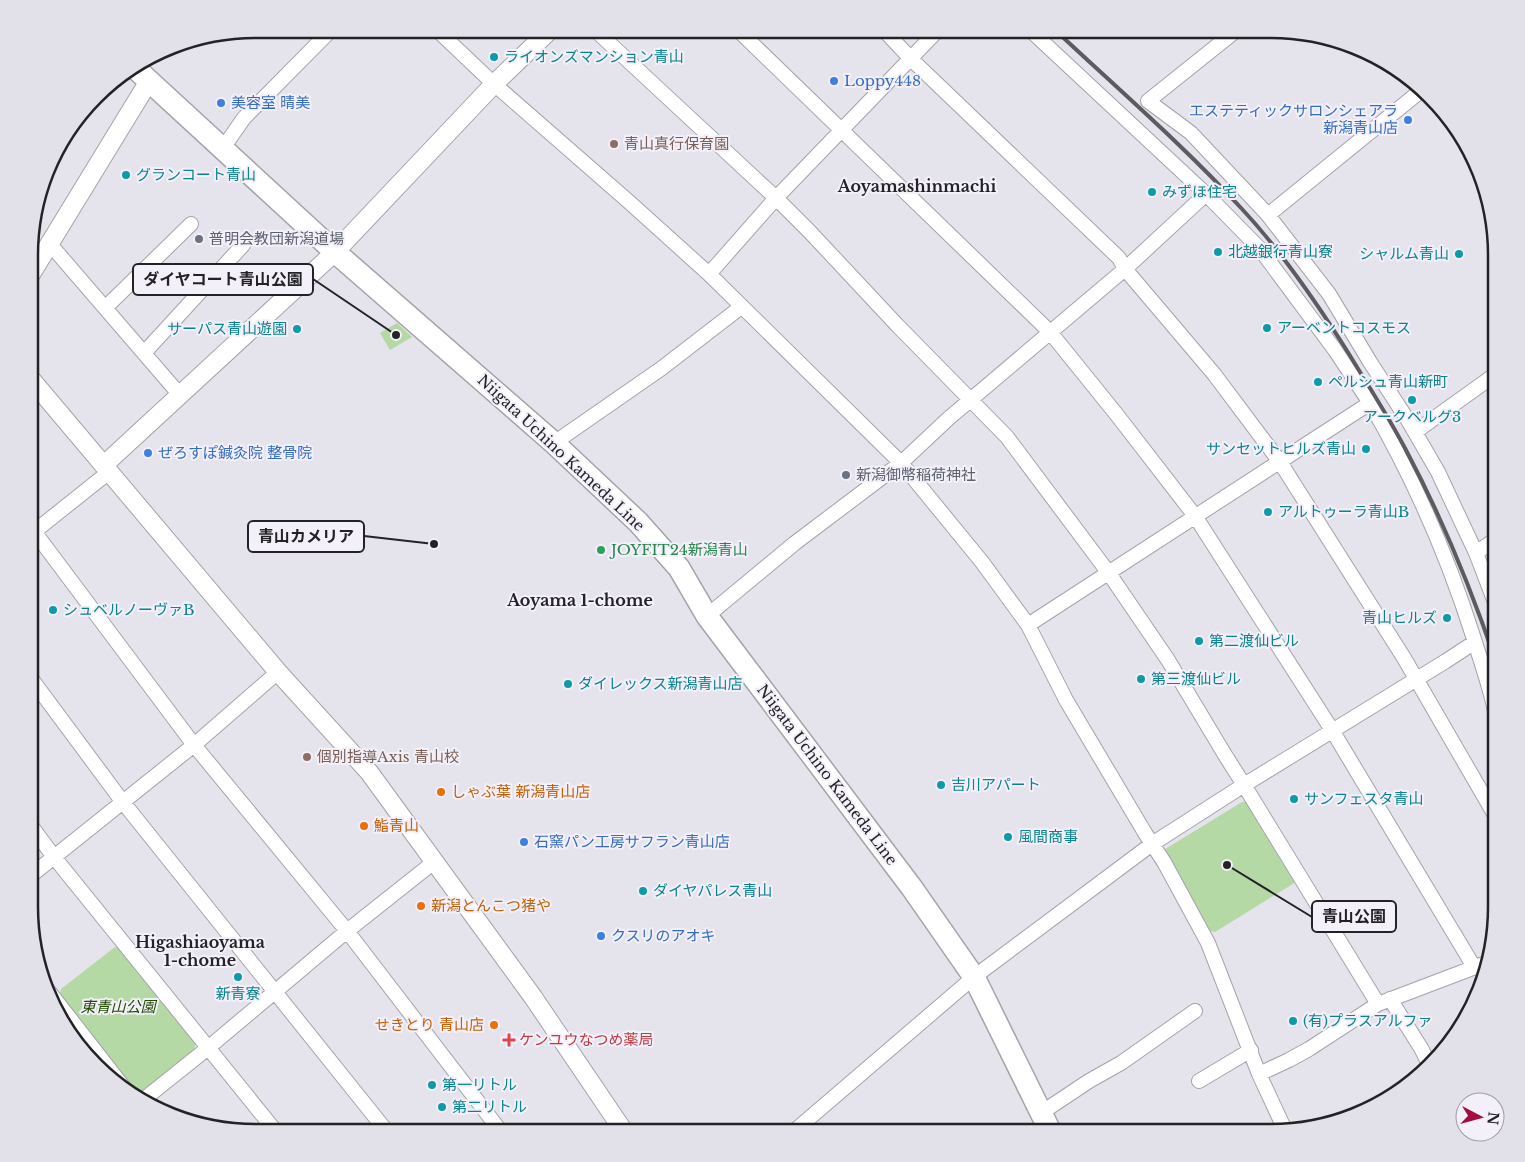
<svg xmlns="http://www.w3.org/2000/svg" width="1525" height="1162" font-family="'Libre Baskerville','Noto Sans JP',serif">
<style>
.green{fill:#b4d9a4}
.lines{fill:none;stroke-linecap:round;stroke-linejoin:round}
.minor-casing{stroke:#a4a2ab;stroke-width:16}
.tertiary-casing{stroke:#a4a2ab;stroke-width:20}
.primary-casing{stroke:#a4a2ab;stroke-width:24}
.minor{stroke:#fff;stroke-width:14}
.tertiary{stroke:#fff;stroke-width:18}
.primary{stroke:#fff;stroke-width:21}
.rail{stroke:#5d5b61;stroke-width:4}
.culture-dot{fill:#0f9aa8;stroke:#f3f0fa;stroke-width:2}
.shop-dot{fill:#3f7fe0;stroke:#f3f0fa;stroke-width:2}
.education-dot{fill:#8d6e63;stroke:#f3f0fa;stroke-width:2}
.worship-dot{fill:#6b7280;stroke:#f3f0fa;stroke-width:2}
.leisure-dot{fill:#2e9e5b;stroke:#f3f0fa;stroke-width:2}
.food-dot{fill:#e8710a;stroke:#f3f0fa;stroke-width:2}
.health-dot{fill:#e0444e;stroke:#f3f0fa;stroke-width:2}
.labels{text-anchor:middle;stroke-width:4;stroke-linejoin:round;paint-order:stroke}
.culture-label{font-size:15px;fill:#0d838f;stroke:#f3f0fa;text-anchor:start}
.shop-label{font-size:15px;fill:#366cbe;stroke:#f3f0fa;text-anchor:start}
.education-label{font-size:15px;fill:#785e54;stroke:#f3f0fa;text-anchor:start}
.worship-label{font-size:15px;fill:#5b616d;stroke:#f3f0fa;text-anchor:start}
.street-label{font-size:15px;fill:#232226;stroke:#f3f0fa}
.leisure-label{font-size:15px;fill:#27864d;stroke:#f3f0fa;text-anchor:start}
.food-label{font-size:15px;fill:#c56008;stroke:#f3f0fa;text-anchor:start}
.park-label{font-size:15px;font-style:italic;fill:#1f4a01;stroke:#f3f0fa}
.health-label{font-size:15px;fill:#be3a42;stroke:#f3f0fa;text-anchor:start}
.neighbourhood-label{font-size:16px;font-weight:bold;fill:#232226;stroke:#f3f0fa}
.rim{fill:none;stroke:#232226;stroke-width:2.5}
.leader{fill:none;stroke:#232226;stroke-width:2}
.callout-dot{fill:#232226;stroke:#f3f0fa;stroke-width:2}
.callout{fill:#f3f0fa;stroke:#232226;stroke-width:2}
.callout-label{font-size:16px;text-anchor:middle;font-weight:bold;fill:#232226}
</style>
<rect width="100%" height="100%" fill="#e5e3ec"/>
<path class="green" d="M397,323l15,14 -22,13 -10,-17z
M1242,802h6l48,80 -81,50 -6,-1 -47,-80z
M115,947l6,2 74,94v10l-50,42 -8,-2 -77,-99 1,-5z"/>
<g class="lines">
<g class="minor-casing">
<path id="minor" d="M436,29l58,55 134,117 81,73 192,189 81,99 46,63 38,75 79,133 19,29 44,81 51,131 26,56
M594,29l182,169 34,34 87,93 110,112 101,135 60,88 57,95 19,30 202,-124 29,-19
M737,29l313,303 67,83 78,101 137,214 142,237
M883,29l28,30 208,199 6,11 89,105 66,88 124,196 92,159
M1238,29l-90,72 43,32 77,82 61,79 41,68 39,60 29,50 38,81 20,52
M223,148l21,-30 88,-89
M1268,215l155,-126
M49,243l131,152
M709,274l67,-76 163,-169
M105,308l86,-84
M144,353l99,-108
M1370,403c43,74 77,151 103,233 8,26 18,53 23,80
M1415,432l81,-58
M554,443l108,-75 79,-61
M30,526l164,219 153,186 155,202
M30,535l79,-63
M1476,553l20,-14
M707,616l88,-73 106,-80 48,-45 176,-149 81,-75
M1028,625l342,-222 -35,-53 -75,-101 -54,-55 -177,-165
M30,677l92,124 266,332
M29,823l25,34 223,276
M29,877l165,-132 84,-73
M47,989l78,100
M1390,999l31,49 8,16
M1259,1074l30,-14 20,-11 69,-45 108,-41
M1199,1081l52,-31
M143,1100l65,-52 139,-117 87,-69
M1041,1113l48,-32 32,-18 74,-52
M792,1133l182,-156 178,-133 92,-59 134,219"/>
</g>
<g class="tertiary-casing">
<path id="tertiary" d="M31,274l118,-193
M30,378l248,294 91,100 164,225 92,136
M104,465l231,-213 159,-168 57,-55"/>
</g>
<g class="primary-casing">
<path id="primary" d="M135,68l200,184 219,191 84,79 41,46 28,48 205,272 62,89 77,156"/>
</g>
<use href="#minor" class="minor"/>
<use href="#tertiary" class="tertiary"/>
<use href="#primary" class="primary"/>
<path class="rail" d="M1054,29c63,59 129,116 188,180 41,44 75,94 107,145 20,33 41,65 58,98 36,68 65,139 89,210"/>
</g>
<g class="culture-dot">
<circle cx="494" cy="57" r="5"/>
<circle cx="126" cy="175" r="5"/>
<circle cx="1152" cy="192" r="5"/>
<circle cx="1218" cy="252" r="5"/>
<circle cx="1459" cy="254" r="5"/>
<circle cx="1267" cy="328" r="5"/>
<circle cx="297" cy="329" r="5"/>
<circle cx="1318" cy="382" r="5"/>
<circle cx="1412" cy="400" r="5"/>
<circle cx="1366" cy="449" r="5"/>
<circle cx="1268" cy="512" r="5"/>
<circle cx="53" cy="610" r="5"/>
<circle cx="1447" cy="618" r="5"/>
<circle cx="1199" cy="641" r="5"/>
<circle cx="1141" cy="679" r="5"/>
<circle cx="568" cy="684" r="5"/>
<circle cx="941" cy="785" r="5"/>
<circle cx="1294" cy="799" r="5"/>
<circle cx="1008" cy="837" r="5"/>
<circle cx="643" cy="891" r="5"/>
<circle cx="238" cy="977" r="5"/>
<circle cx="1293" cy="1021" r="5"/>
<circle cx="432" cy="1085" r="5"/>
<circle cx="442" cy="1107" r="5"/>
</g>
<g class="shop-dot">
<circle cx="834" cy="81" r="5"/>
<circle cx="221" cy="103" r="5"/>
<circle cx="1408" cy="120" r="5"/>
<circle cx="148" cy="453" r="5"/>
<circle cx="524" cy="842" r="5"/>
<circle cx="601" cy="936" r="5"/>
</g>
<g class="education-dot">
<circle cx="614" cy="144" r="5"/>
<circle cx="307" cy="757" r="5"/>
</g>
<g class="worship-dot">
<circle cx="199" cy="239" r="5"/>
<circle cx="846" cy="475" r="5"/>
</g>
<circle class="leisure-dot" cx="601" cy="550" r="5"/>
<g class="food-dot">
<circle cx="441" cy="792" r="5"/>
<circle cx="364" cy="826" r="5"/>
<circle cx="421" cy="906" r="5"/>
<circle cx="494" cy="1025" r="5"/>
</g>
<path class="health-dot" d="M506.5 1032.5h5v5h5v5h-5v5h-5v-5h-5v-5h5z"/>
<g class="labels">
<g class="culture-label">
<text x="504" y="62">ライオンズマンション青山</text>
<text x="136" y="180">グランコート青山</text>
<text x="1162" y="197">みずほ住宅</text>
<text x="1228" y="257">北越銀行青山寮</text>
<text x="1449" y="259" text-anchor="end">シャルム青山</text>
<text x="1277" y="333">アーベントコスモス</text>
<text x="287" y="334" text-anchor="end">サーパス青山遊園</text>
<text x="1328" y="387">ペルシュ青山新町</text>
<text x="1412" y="422" text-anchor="middle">アークベルグ3</text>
<text x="1356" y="454" text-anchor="end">サンセットヒルズ青山</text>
<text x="1278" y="517">アルトゥーラ青山B</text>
<text x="63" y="615">シュベルノーヴァB</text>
<text x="1437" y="623" text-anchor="end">青山ヒルズ</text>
<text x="1209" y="646">第二渡仙ビル</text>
<text x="1151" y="684">第三渡仙ビル</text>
<text x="578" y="689">ダイレックス新潟青山店</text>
<text x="951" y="790">吉川アパート</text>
<text x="1304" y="804">サンフェスタ青山</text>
<text x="1018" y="842">風間商事</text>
<text x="653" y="896">ダイヤパレス青山</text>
<text x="238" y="999" text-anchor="middle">新青寮</text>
<text x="1303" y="1026">(有)プラスアルファ</text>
<text x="442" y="1090">第一リトル</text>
<text x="452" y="1112">第二リトル</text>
</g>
<g class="shop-label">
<text x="844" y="86">Loppy448</text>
<text x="231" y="108">美容室 晴美</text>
<text x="1398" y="116" text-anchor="end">エステティックサロンシェアラ<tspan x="1398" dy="17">新潟青山店</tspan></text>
<text x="158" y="458">ぜろすぽ鍼灸院 整骨院</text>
<text x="534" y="847">石窯パン工房サフラン青山店</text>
<text x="611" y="941">クスリのアオキ</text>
</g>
<g class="education-label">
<text x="624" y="149">青山真行保育園</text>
<text x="317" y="762">個別指導Axis 青山校</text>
</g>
<g class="worship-label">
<text x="209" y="244">普明会教団新潟道場</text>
<text x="856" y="480">新潟御幣稲荷神社</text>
</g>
<g class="street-label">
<text transform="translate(561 453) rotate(43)" y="5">Niigata Uchino Kameda Line</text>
<text transform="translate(827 775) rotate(53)" y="5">Niigata Uchino Kameda Line</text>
</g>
<g class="leisure-label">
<text x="611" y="555">JOYFIT24新潟青山</text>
</g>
<g class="food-label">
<text x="451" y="797">しゃぶ葉 新潟青山店</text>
<text x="374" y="831">鮨青山</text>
<text x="431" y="911">新潟とんこつ猪や</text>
<text x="484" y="1030" text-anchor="end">せきとり 青山店</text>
</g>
<g class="park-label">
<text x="118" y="1012">東青山公園</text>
</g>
<g class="health-label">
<text x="519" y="1045">ケンユウなつめ薬局</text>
</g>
<g class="neighbourhood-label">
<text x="917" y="192">Aoyamashinmachi</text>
<text x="580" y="606">Aoyama 1-chome</text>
<text x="200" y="948">Higashiaoyama<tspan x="200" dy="18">1-chome</tspan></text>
</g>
</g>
<path d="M0 0H1525V1162H0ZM255 38H1271A217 217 0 0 1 1488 255V907A217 217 0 0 1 1271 1124H255A217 217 0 0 1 38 907V255A217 217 0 0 1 255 38Z" fill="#e2e0e9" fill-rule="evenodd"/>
<path class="rim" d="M255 38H1271A217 217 0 0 1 1488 255V907A217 217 0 0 1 1271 1124H255A217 217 0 0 1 38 907V255A217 217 0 0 1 255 38Z"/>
<path class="leader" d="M396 335L313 279M434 544L364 536M1227 865L1312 917"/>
<g class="callout-dot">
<circle cx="396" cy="335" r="5"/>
<circle cx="434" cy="544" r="5"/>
<circle cx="1227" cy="865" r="5"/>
</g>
<g class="callout">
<rect x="133" y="264" width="180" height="31" rx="5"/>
<rect x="248" y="521" width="116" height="31" rx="5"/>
<rect x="1312" y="901" width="84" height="31" rx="5"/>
</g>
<g class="callout-label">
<text x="223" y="285">ダイヤコート青山公園</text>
<text x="306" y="542">青山カメリア</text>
<text x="1354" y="922">青山公園</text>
</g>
<g transform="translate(1480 1117) rotate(96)"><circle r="24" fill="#f3f0fa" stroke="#a09ea5"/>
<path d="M0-4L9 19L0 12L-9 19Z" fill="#a50c41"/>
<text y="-8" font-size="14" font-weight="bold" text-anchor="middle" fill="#232226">N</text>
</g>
</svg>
